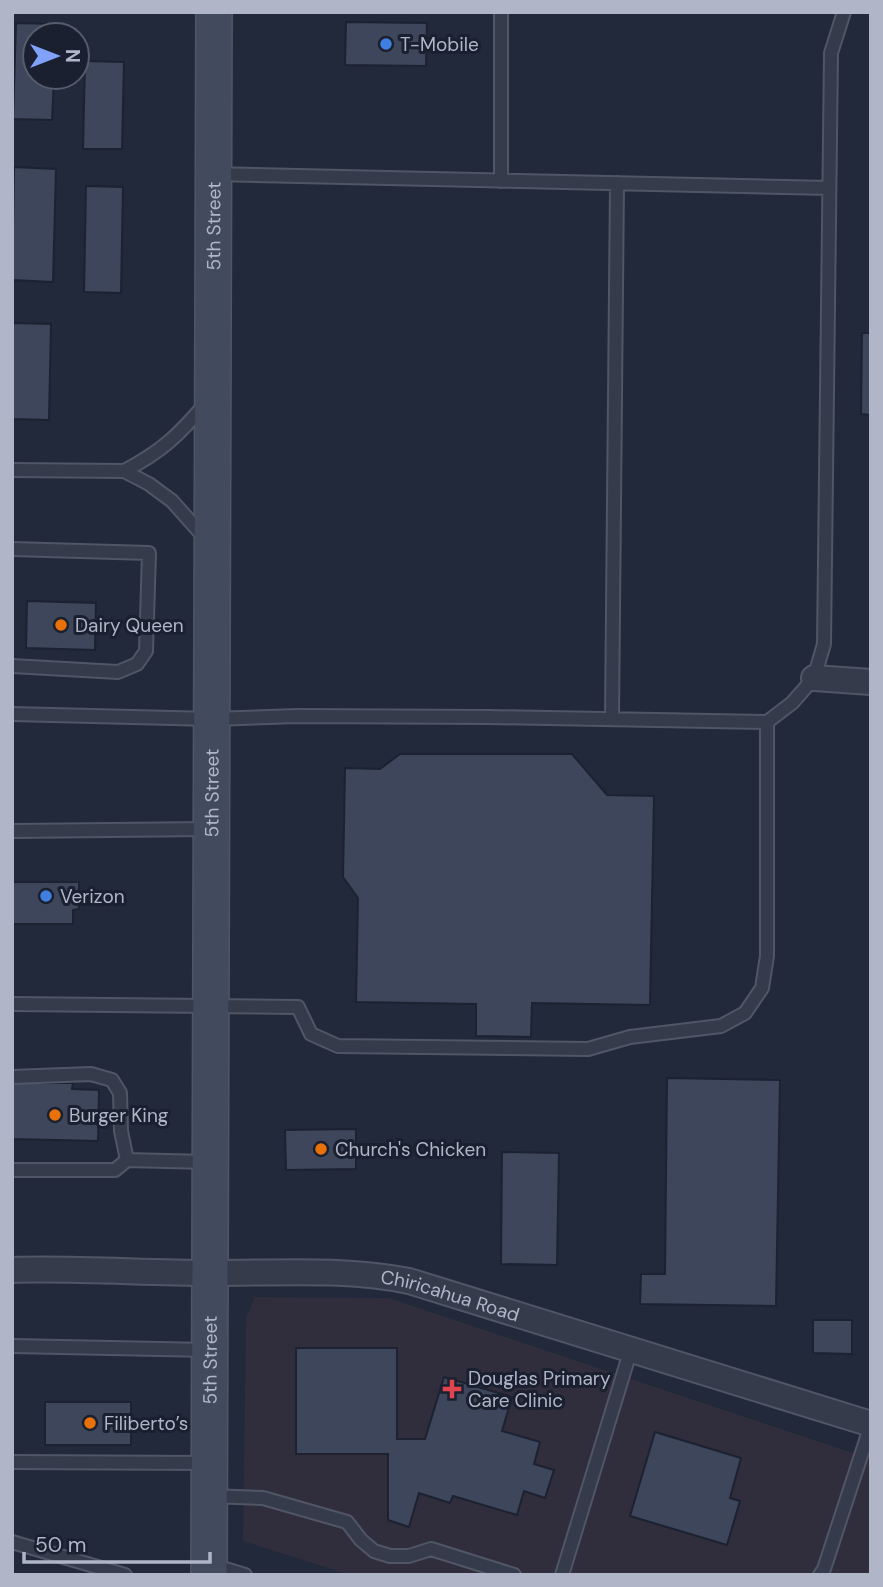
<svg xmlns="http://www.w3.org/2000/svg" width="883" height="1587" font-family="'DM Sans',sans-serif">
<style>
.medical{fill:#302d3c}
.building{fill:#3d465b;stroke:#1c2231;stroke-width:2}
.lines{fill:none;stroke-linecap:round;stroke-linejoin:round}
.lane-casing{stroke:#505665;stroke-width:16}
.street-casing{stroke:#505665;stroke-width:28}
.secondary-casing{stroke:#505665;stroke-width:38}
.lane{stroke:#353b4b;stroke-width:12}
.street{stroke:#353b4b;stroke-width:24}
.secondary{stroke:#424a5e;stroke-width:35}
.shop-dot{fill:#3f7fe0;stroke:#1a202f;stroke-width:2.5}
.food-dot{fill:#e8710a;stroke:#1a202f;stroke-width:2.5}
.health-dot{fill:#e0444e;stroke:#1a202f;stroke-width:2.5}
.labels{text-anchor:middle;stroke-width:6;stroke-linejoin:round;paint-order:stroke}
.poi-label{font-size:19px;fill:#b0b6c7;stroke:#1a202f;text-anchor:start}
.street-label{font-size:19px;fill:#b0b6c7;stroke:#1a202f}
</style>
<rect width="100%" height="100%" fill="#21293a"/>
<path class="medical" d="M255,1297l134,1 482,161v116h-521l-107,-34 3,-223z"/>
<path class="building" d="M346,22l81,1 -1,43 -81,-1z
M16,23l40,1 -1,11h-20v42h19l-2,43 -39,-1z
M85,61l39,1 -2,87h-39z
M14,167l42,2 -3,113 -41,-2z
M86,186l37,1 -2,106 -37,-1z
M12,323l39,1 -2,96 -37,-1z
M862,333h9v82l-10,-1z
M27,601l69,2 -1,47 -69,-2z
M400,754h172l35,41 47,1 -4,209 -118,-2 -1,34 -55,-1v-32l-120,-2 2,-104 -15,-21 2,-109 35,1z
M12,882h67v27l-6,1v14h-61z
M667,1078l113,2 -4,226 -136,-2 1,-30h24z
M12,1083h61l-1,6 27,1 -1,51 -86,-2z
M356,1129v40l-70,1 -1,-40z
M502,1152l57,1 -2,112 -56,-1z
M813,1320h39v34l-39,-1z
M296,1348h101v91h28l19,-62 68,20 -10,34 38,11 -6,22 20,6 -9,28 -21,-7 -7,24 -64,-19 -3,7 -31,-10 -10,34 -21,-7v-66h-92z
M45,1402h86v43h-86z
M655,1432l86,26 -11,40 10,3 -13,44 -97,-29z"/>
<g class="lines">
<g class="lane-casing">
<path id="lane" d="M501,12v169
M214,174l615,14
M12,470l112,1 25,13 23,17 32,36
M124,471c37,-19 55,-36 82,-68
M12,549l137,4 -3,98 -9,13 -19,8 -106,-6
M12,714l200,5 85,-3 191,1 279,5 25,-19 22,-25 10,-34 7,-591 13,-41
M612,718l5,-535
M12,831l196,-2
M12,1004l286,3 13,27 27,12 250,3 42,-12 91,-11 24,-13 17,-25 5,-32v-234
M12,1077l79,-3 21,6 8,13 1,38 6,29
M12,1170h103l12,-10 80,2
M12,1346l197,4
M12,1462l196,1
M211,1496l52,2 84,24 14,18 13,11 16,5h19l22,-7 83,26
M12,1542l113,33
M212,1565l33,10
M562,1575l69,-226
M820,1575l4,-6 47,-144"/>
</g>
<g class="street-casing">
<g id="street">
<path d="M814,678l57,4"/>
<path id="s1" d="M12,1270c66,-2 133,3 199,3 67,0 133,-5 198,8l462,143"/>
</g>
</g>
<g class="secondary-casing">
<g id="secondary">
<path id="s2" d="M209,1575l5,-1563"/>
</g>
</g>
<use href="#lane" class="lane"/>
<use href="#street" class="street"/>
<use href="#secondary" class="secondary"/>
</g>
<g class="shop-dot">
<circle cx="386" cy="44" r="7"/>
<circle cx="46" cy="896" r="7"/>
</g>
<g class="food-dot">
<circle cx="61" cy="625" r="7"/>
<circle cx="55" cy="1115" r="7"/>
<circle cx="321" cy="1149" r="7"/>
<circle cx="90" cy="1423" r="7"/>
</g>
<path class="health-dot" d="M448.5 1378.5h7v7h7v7h-7v7h-7v-7h-7v-7h7z"/>
<g class="labels">
<g class="poi-label">
<text x="400" y="51">T-Mobile</text>
<text x="75" y="632">Dairy Queen</text>
<text x="60" y="903">Verizon</text>
<text x="69" y="1122">Burger King</text>
<text x="335" y="1156">Church's Chicken</text>
<text x="468" y="1385">Douglas Primary<tspan x="468" dy="22">Care Clinic</tspan></text>
<text x="104" y="1430">Filiberto’s</text>
</g>
<g class="street-label">
<text dy="7" stroke="none"><textPath href="#s2" startOffset="1349">5th Street</textPath></text>
<text dy="7" stroke="none"><textPath href="#s2" startOffset="782">5th Street</textPath></text>
<text dy="7" stroke="none"><textPath href="#s1" startOffset="441">Chiricahua Road</textPath></text>
<text dy="7" stroke="none"><textPath href="#s2" startOffset="215">5th Street</textPath></text>
</g>
</g>
<rect width="883" height="1587" fill="none" stroke="#b0b6c7" stroke-width="28"/>
<g transform="translate(56 56) rotate(90)"><circle r="33" fill="#1a202f" stroke="#565c6c" stroke-width="2"/>
<path d="M0-5L12 26L0 18L-12 26Z" fill="#80a2fb"/>
<text y="-10" font-size="19" font-weight="bold" text-anchor="middle" fill="#b0b6c7">N</text>
</g>
<path d="M24 1552v10h186v-10" fill="none" stroke="#b0b6c7" stroke-width="3.5"/>
<text x="35" y="1552" font-size="21" fill="#b0b6c7" stroke="#1a202f" stroke-width="5" paint-order="stroke">50 m</text>
</svg>
